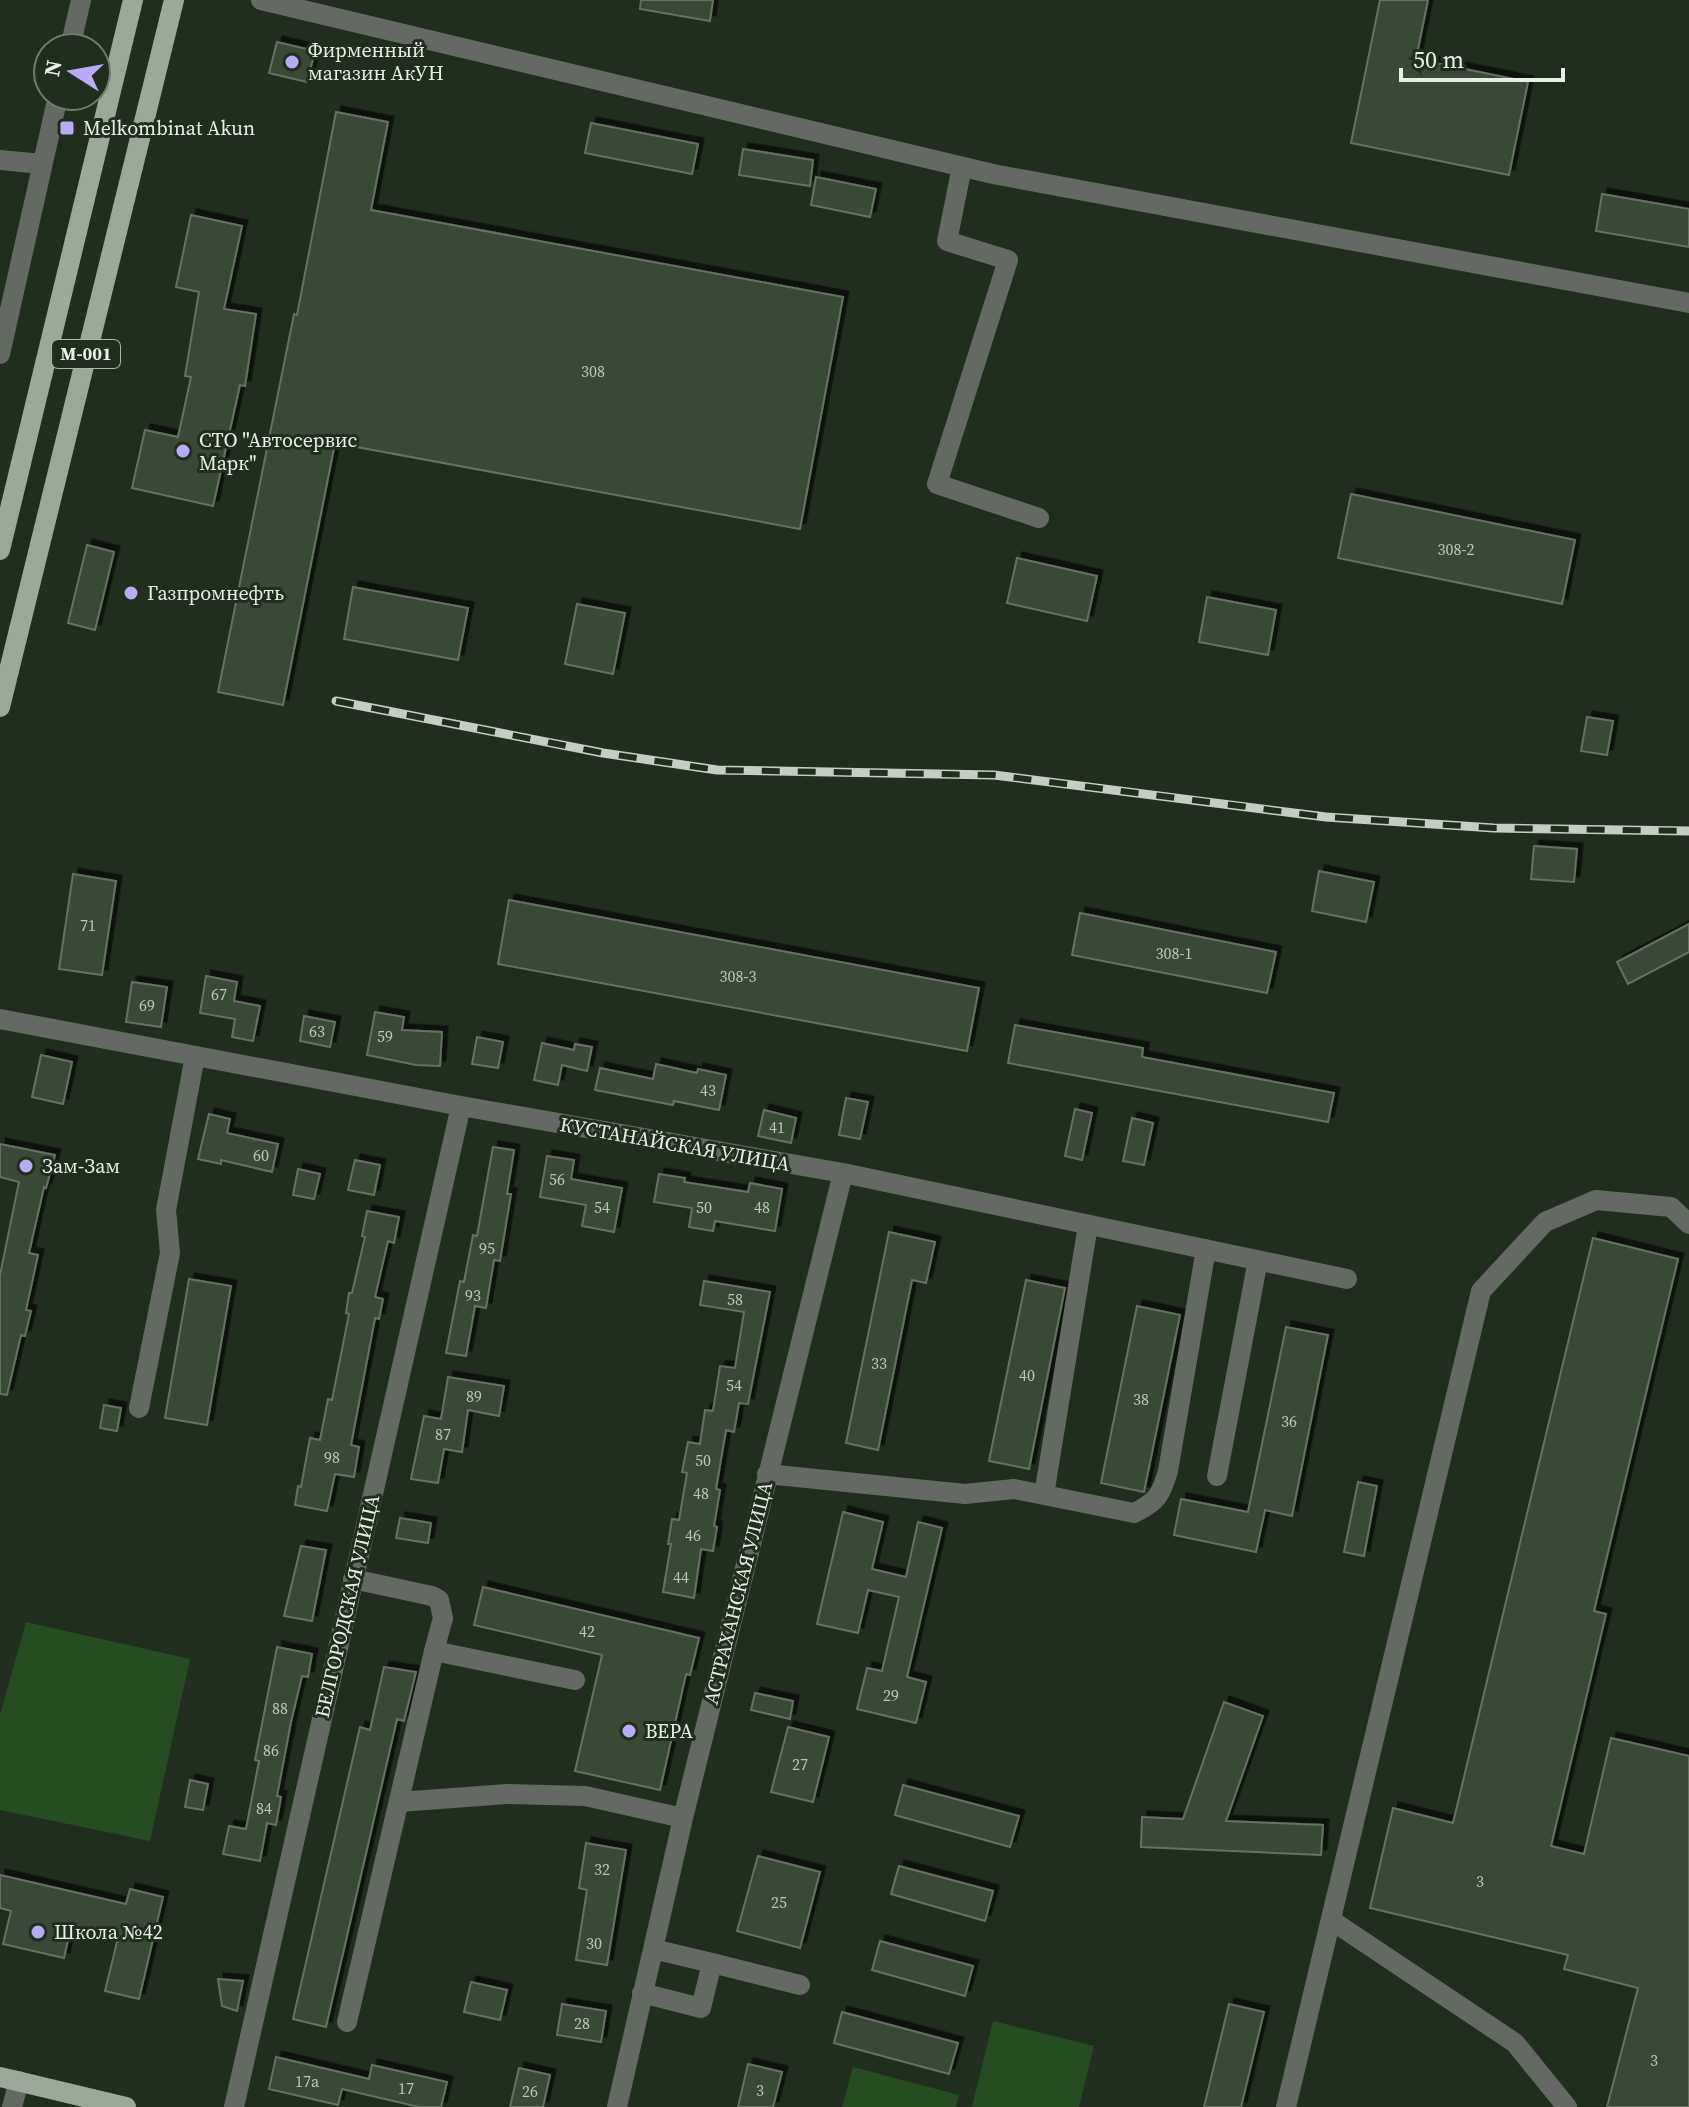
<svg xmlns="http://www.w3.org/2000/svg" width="1689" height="2107" font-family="'Source Serif 4',serif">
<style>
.green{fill:#264d21}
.building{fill:#384836;stroke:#637360;stroke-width:2;filter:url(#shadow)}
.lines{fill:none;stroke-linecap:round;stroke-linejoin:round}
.minor{stroke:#626a61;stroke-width:20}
.major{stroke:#9baa98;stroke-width:20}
.rail-casing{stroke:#c5cec3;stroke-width:9}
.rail{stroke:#202e1e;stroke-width:6;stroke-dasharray:18;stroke-linecap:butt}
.poi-dot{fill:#b8abf7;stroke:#202e1e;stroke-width:3}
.labels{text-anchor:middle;stroke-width:6;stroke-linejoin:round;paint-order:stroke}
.number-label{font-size:16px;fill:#bbc6b9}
.shield{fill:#202e1e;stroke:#abb6a9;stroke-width:2}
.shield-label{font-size:18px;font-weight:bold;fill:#e7f0e5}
.poi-label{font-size:20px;fill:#e7f0e5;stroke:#202e1e;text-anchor:start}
.street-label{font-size:20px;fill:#e7f0e5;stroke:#202e1e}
</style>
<defs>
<filter id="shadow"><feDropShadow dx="5.5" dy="-5.5" stdDeviation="0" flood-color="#0009"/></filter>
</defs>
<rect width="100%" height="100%" fill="#202e1e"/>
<path class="green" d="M26,1622l164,37 -40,182 -150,-31v-95z
M993,2021l101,25 -15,61h-107z
M853,2067l106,28 -3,12h-114z"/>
<path class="building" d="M641,0h72l-3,21 -70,-12z
M1380,0h48l-12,59 112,23 -19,93 -158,-32z
M277,42l38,9 -8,31 -38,-9z
M336,112l52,10 -17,88 472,87 -43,232 -465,-86 -52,262 -65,-13 76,-378 3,1z
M591,123l107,21 -6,30 -107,-21z
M743,149l70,11 -3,26 -71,-11z
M816,177l60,12 -6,28 -59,-12z
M1602,194l87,15v38l-93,-16z
M191,215l51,11 -18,83 32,5 -11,72 -5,-1 -27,121 -81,-18 13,-58 33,7 13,-60 -6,-1 14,-84 -23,-5z
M1351,494l224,46 -13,64 -224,-46z
M87,545l27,7 -19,78 -27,-7z
M1017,558l80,18 -10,45 -80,-18z
M353,587l115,21 -10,52 -114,-21z
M1207,597l69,13 -8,45 -69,-13z
M577,604l48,9 -12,61 -48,-10z
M1587,717l26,4 -6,34 -26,-4z
M1534,846l43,3 -3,33 -43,-3z
M1319,871l55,11 -8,40 -54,-11z
M73,874l43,7 -14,94 -43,-6z
M509,900l470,88 -12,63 -469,-87z
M1080,913l196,39 -9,41 -195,-38z
M1689,924v28l-61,32 -11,-22z
M206,976l31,6 -3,19 26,5 -7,35 -21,-4 3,-18 -35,-6z
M132,982l35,5 -6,40 -35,-5z
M375,1012l29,5 -2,13 40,2 -2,34 -24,-1 -49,-10z
M304,1016l31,6 -5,25 -30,-6z
M1015,1025l128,23 -1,9 192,36 -6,29 -320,-59z
M477,1037l26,5 -5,26 -26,-4z
M542,1043l32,7 1,-6 17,3 -5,24 -25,-6 -4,20 -24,-5z
M41,1055l31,7 -9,42 -31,-7z
M656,1064l41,9 1,-4 28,6 -7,35 -45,-9 -1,4 -78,-15 5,-22 53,11z
M846,1098l22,4 -8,37 -21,-4z
M1075,1109l17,4 -10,47 -17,-4z
M764,1110l32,8 -5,25 -33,-7z
M209,1114l21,5 -3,14 51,11 -6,28 -51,-12v4l-23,-5z
M1132,1118l21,5 -9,42 -21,-4z
M0,1144l55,11 -9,33 -2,-1 -15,66 9,2 -12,55 5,1 -6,25 -4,-1 -14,60 -7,-1v-119l19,-93 -19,-5z
M493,1147l21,3 -7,44h4l-11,67 -6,-1 -8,48 -11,-2 -9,50 -20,-3 14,-72 4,1 9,-47 4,1z
M547,1156l27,4 -3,19 51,9 -8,44 -32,-6 4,-21 -46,-8z
M355,1160l25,5 -6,30 -26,-5z
M298,1169l22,5 -6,25 -21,-4z
M659,1174l26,4 -1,4 64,10 2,-9 32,6 -7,42 -60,-10 -2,10 -24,-4 3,-19 -38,-6z
M367,1211l32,6 -5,26 -6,-2 -13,56 8,2 -4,20 -4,-1 -24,127 8,2 -5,30 -19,-3 -8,37 -32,-6 3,-19 3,1 9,-49 10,2 8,-41 4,1 17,-86 -3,-1 3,-20h3l13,-56 -3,-1z
M889,1232l46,10 -9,41 -14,-3 -34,170 -32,-7z
M1593,1238l85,21 -84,352 12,3 -55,232 33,8 27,-116 78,18v351h-82l31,-119 -74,-19 4,-14 -198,-47 23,-100 60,15z
M189,1279l42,7 -24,139 -42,-7z
M1026,1280l39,8 -36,181 -40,-8z
M704,1281l66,11 -22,112 -9,-1 -5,29 -8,-2 -10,59 4,1 -6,36 3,1 -4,24 -12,-2 -7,49 -31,-6 8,-48h-3l4,-25 7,1 8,-47 -5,-1 6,-30 12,2 5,-34 8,1 7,-45 15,2 9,-56 -44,-7z
M1137,1306l43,9 -36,177 -43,-9z
M1286,1327l42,8 -36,181 -27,-6 -9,42 -82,-17 7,-36 67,13z
M448,1377l56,9 -5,30 -31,-6 -6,42 -18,-3 -6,34 -27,-4 13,-63 17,3z
M104,1405l17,3 -4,23 -17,-3z
M1358,1482l19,4 -13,70 -20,-4z
M843,1512l40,10 -11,47 34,8 12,-55 24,6 -35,149 19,5 -10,41 -59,-14 10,-41 15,3 17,-74 -31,-7 -10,43 -41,-9z
M400,1518l31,5 -3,20 -32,-5z
M301,1546l25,4 -14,71 -28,-5z
M483,1587l216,51 -9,37 -4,-1 -26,116 -85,-19 27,-116 -128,-30z
M277,1647l35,7 -4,23 -6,-1 -11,46 -14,74 4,1 -5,28 -9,-2 -7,38 -37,-7 6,-28 17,3 13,-68 -4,-1z
M384,1667l32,5 -12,49 -7,-2 -71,308 -33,-8 67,-292 10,3z
M755,1693l38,8 -3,18 -39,-9z
M1224,1702l39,14 -37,105 97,4 -2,30 -180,-8 1,-30 41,2z
M788,1727l41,10 -16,65 -42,-10z
M190,1780l18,4 -5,26 -18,-3z
M903,1785l116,31 -9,31 -115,-32z
M586,1843l40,7 -19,115 -31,-5 11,-70 -8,-2z
M758,1856l62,16 -20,76 -63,-17z
M899,1866l94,25 -8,30 -94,-27z
M0,1875l126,29 4,-15 33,8 -24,102 -34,-8 13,-53 -47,-11 -7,31 -61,-14 8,-33 -11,-3z
M880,1941l93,25 -8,30 -93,-26z
M218,1979l25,2 -6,30 -15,-5z
M471,1982l36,8 -7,30 -36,-8z
M562,2004l44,7 -5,31 -44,-7z
M1229,2004l35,8 -23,95h-37z
M842,2012l116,31 -9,31 -115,-31z
M276,2057l93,22 3,-14 75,17 -6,25h-22l-77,-18 -4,16 -69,-16z
M748,2064l34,8 -9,35h-35z
M519,2068l31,7 -7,32h-33z"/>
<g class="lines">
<path class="minor" d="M261,0l732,174 696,129
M70,48l11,-48
M0,160l42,4
M962,167l-15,74 61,19 -71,224 102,34
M0,354l58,-258
M0,1019l461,87 382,67 504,106
M139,1408l31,-155 -4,-43 29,-154
M767,1474l198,20 49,-5 120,24c23,-11 27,-18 34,-42l38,-222
M1217,1476l41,-216
M1044,1495l44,-270
M353,1579l79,17 7,4 4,18 -9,33 141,29
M399,1802l108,-8 78,2 98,22
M1331,1920l184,123 52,64
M653,1949l59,14
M642,1993l59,15 11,-45 88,22
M347,2022l87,-371
M12,2107l7,-26
M234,2107l227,-1001
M617,2107l66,-289 160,-645
M1286,2107l195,-816 64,-69 51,-22 75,7 18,17"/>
<path class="major" d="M0,550l133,-550
M0,707l174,-707
M0,2077l126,30"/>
<g class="rail-casing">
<path id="rail" d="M336,701l267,52 114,17 277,5 332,42 168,11 195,3"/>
</g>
<use href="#rail" class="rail"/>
</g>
<g class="poi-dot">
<circle cx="292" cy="62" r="8"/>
<rect x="59" y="120" width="16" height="16" rx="4"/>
<circle cx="183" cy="451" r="8"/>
<circle cx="131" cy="593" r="8"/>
<circle cx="26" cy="1166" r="8"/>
<circle cx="629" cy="1731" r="8"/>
<circle cx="38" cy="1932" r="8"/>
</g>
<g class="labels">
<g class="number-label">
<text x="593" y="377">308</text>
<text x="1456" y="555">308-2</text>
<text x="88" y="931">71</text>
<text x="1174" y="959">308-1</text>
<text x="738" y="982">308-3</text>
<text x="219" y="1000">67</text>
<text x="147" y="1011">69</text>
<text x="317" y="1037">63</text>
<text x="385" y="1042">59</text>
<text x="708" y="1096">43</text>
<text x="777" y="1133">41</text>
<text x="261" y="1161">60</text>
<text x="557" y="1185">56</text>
<text x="602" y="1213">54</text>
<text x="704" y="1213">50</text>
<text x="762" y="1213">48</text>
<text x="487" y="1254">95</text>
<text x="473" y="1301">93</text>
<text x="735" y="1305">58</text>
<text x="879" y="1369">33</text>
<text x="1027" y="1381">40</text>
<text x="734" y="1391">54</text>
<text x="474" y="1402">89</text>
<text x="1141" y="1405">38</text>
<text x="1289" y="1427">36</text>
<text x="443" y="1440">87</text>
<text x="332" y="1463">98</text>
<text x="703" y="1466">50</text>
<text x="701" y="1499">48</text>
<text x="693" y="1541">46</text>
<text x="681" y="1583">44</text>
<text x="587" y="1637">42</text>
<text x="891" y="1701">29</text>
<text x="280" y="1714">88</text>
<text x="271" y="1756">86</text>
<text x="800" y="1770">27</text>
<text x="264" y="1814">84</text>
<text x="602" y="1875">32</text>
<text x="1480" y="1887">3</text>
<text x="779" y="1908">25</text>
<text x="594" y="1949">30</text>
<text x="582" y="2029">28</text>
<text x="1654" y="2066">3</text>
<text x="307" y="2087">17a</text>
<text x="406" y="2094">17</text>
<text x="760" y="2096">3</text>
<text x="530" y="2097">26</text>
</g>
<rect class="shield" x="52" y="340" width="68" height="28" rx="6"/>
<g class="shield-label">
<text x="86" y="360">M-001</text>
</g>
<g class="poi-label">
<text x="308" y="57">Фирменный<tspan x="308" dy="23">магазин АкУН</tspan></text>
<text x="83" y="135">Melkombinat Akun</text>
<text x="199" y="447">СТО ''Автосервис<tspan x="199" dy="23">Марк''</tspan></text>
<text x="147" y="600">Газпромнефть</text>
<text x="42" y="1173">Зам-Зам</text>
<text x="645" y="1738">ВЕРА</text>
<text x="54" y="1939">Школа №42</text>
</g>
<g class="street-label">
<text transform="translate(675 1144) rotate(10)" y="7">КУСТАНАЙСКАЯ УЛИЦА</text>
<text transform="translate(738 1593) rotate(-76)" y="7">АСТРАХАНСКАЯ УЛИЦА</text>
<text transform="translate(347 1606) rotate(-77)" y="7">БЕЛГОРОДСКАЯ УЛИЦА</text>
</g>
</g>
<g transform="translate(72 72) rotate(281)"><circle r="38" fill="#202e1e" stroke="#707c6e" stroke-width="2"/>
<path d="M0-6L14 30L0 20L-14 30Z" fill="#b8abf7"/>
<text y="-12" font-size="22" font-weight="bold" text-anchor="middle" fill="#e7f0e5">N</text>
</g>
<path d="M1401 68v12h162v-12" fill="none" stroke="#e7f0e5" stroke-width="4"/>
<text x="1413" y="68" font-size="24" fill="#e7f0e5" stroke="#202e1e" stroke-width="6" paint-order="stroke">50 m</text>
</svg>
